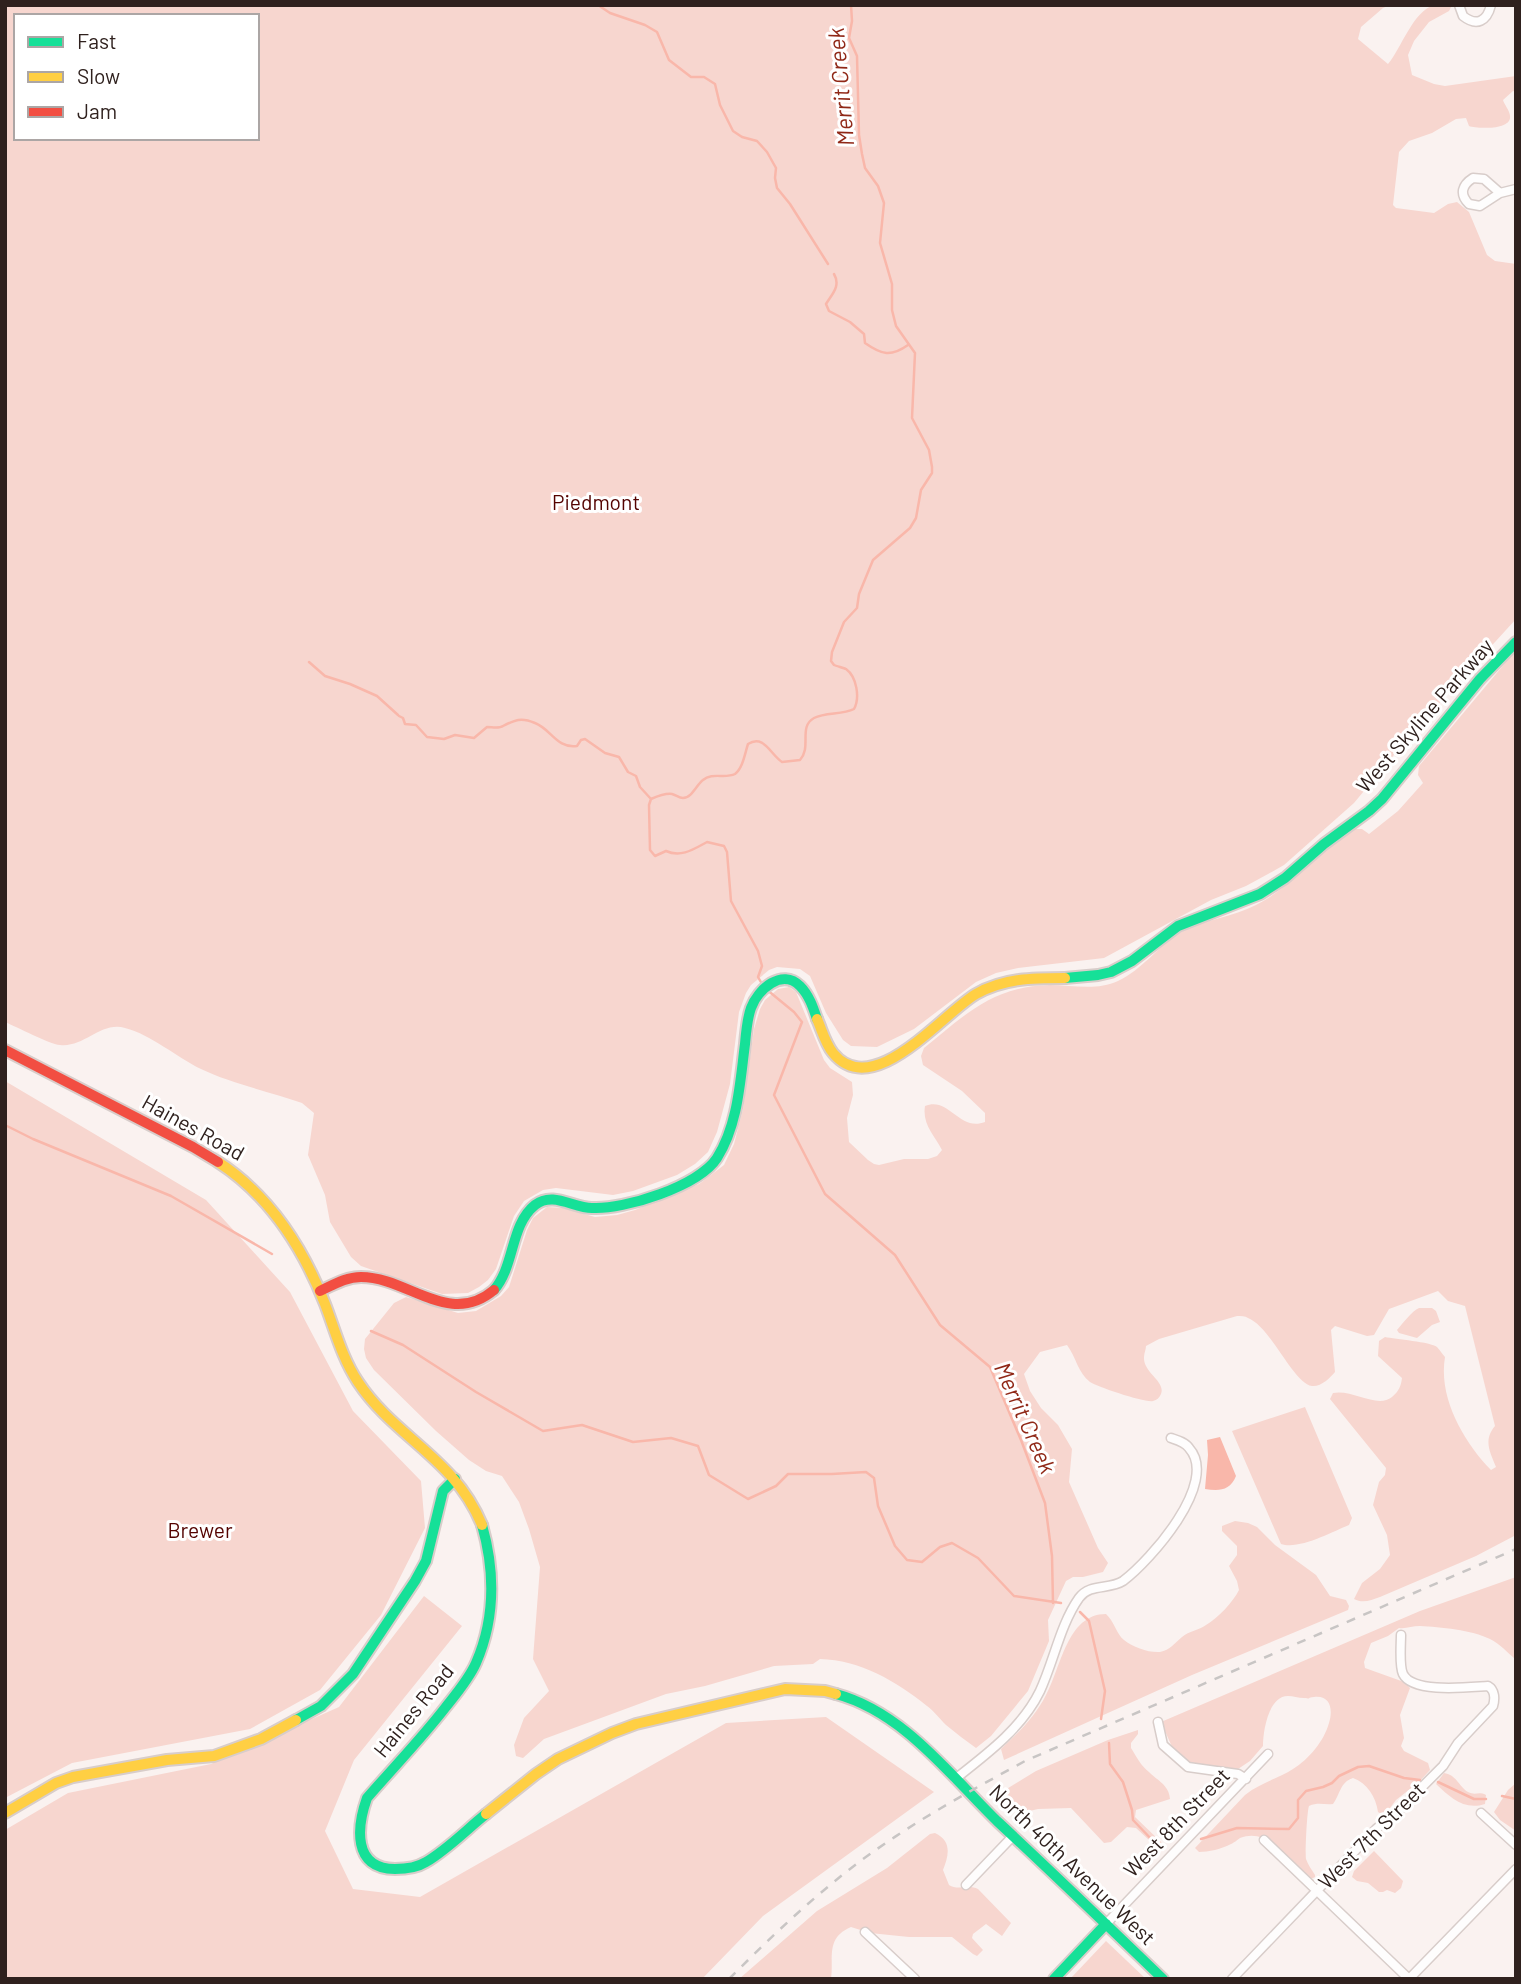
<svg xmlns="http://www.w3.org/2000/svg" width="1521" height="1984" font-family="Barlow,sans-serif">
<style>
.green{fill:#f7d6cf;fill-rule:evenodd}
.water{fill:#f9b7aa}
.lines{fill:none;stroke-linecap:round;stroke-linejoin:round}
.stream{stroke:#f9b7aa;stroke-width:2.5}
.street-casing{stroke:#d8cdca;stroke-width:11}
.fast-casing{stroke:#d8cdca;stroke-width:14}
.slow-casing{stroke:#d8cdca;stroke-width:14}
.jam-casing{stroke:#d8cdca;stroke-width:14}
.street{stroke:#fefdfd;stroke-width:8}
.fast{stroke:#16e098;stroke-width:10}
.slow{stroke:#ffcf43;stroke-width:10}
.jam{stroke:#f24e42;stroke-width:10}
.rail{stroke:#c8c5c4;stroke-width:2.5;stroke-dasharray:9 9;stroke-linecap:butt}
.labels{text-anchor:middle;stroke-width:6;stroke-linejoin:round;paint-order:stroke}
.park-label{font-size:21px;fill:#540300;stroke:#fff}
.street-label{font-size:21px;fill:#2f211e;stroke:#fff}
.water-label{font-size:23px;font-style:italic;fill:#902817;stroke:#fff}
</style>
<rect width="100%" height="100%" fill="#faf2f0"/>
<path class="green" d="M5,5h1385l-7,3 -22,19 -3,12 30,25c13,-15 25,-53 46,-59 5,-1 13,0 18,0l-3,6 -20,11 -15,19 -6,14 4,20 22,9 11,2 71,-10v16l-3,-1 -10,9c1,4 7,11 7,16 2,14 -33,13 -41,10l-3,-8 -10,1 -24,14 -23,8 -10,11 -6,53 3,3 38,5 14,-9 9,-2 12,10 18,43 8,6 21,3v355l-103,113 -59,71 -70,62 -16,9 -22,12 -35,14 -107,58 -86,10 -22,5 -20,9 -62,47 -37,18 -26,-1 -8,-6 -17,-27 -16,-37 -10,-7 -23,-2 -8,3 -18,15 -5,8 -7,19 -9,72 -13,48 -9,20 -13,12 -18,11 -44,16 -20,4 -57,-7 -13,2 -19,11 -10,15 -18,53 -8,11 -9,7 -11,6 -26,1 -81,-28 -10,-9 -21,-35 -5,-27 -17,-40 6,-42 -12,-10c-32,-11 -72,-20 -101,-34 -25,-12 -49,-34 -76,-41 -24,-7 -41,20 -65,17 -11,-1 -43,-18 -55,-23zM16,16h241v122h-241z
M1516,650v885l-40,21 -96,41c-9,3 -17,7 -26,2l8,-16 18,-14 10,-14 -3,-20 -14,-30 6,-23 6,-7 1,-7 -56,-69 3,-6c20,-4 44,16 59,4 7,-6 9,-11 10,-19l-24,-22 1,-15 6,-4c10,2 46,5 52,10 3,3 5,7 8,10 -7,41 19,85 46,113l5,-3c-6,-15 -13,-27 -1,-41l-30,-120 -17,-5 -10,-10 -49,18 -15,26 -7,1 -32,-10 -4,4 4,42c-5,6 -14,15 -23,14 -19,-3 -41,-59 -64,-68 -3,-2 -7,-2 -11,-2l-78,23 -13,7c0,4 -2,7 -2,11 -1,16 22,24 17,37 -2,4 -4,6 -8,7 -8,2 -55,-14 -63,-19 -12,-9 -14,-25 -23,-37l-27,7 -16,22 6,17 11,17 17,17 14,24 -3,33 29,66 10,15 -5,9 -20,5h-10l-7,4 -18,39 1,21 -21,50 -37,45 -15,12c-10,-7 -20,-15 -30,-23 -6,-6 -12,-14 -19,-19 -31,-25 -67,-46 -107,-47l-7,5 -39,2 -69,20 -39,8 -122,45 -21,19 -7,-2 -2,-11 10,-27 25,-27 -16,-32 7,-92 -11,-38 -10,-27 -17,-26 -16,-5 -17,-11 -33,-29 -62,-61 -8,-12 -2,-9 1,-10 29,-36 12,-6 52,16 18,-2 25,-15 8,-9 18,-57 6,-12 14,-11 16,1 32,9 22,-2 18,-5 64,-26 25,-19 10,-21 9,-35 11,-80 6,-20 5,-9 13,-11 11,-2 7,5 28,68 6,8 22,14 1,13 -6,23 2,24 19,18 6,4 5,1 25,-6h24l9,-3 5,-6c-8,-15 -20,-26 -17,-44 24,-10 34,26 60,16v-9l-23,-22 -39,-26 -2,-9 3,-8c42,-34 69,-62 126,-63 22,0 47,6 68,-4 24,-11 40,-35 63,-49 24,-13 52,-15 75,-27 37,-19 63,-53 96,-76h10l7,5 29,-23 25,-28 -5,-8 1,-9z
M5,1081l201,119 84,92 63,119 68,70 4,47 -44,87 -61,75 -70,39 -178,34 -67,35z
M1419,1308h13l4,3 4,11 -8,3 -15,13 -18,-5 -2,-3c5,-6 15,-19 22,-22z
M1305,1407l47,111 -3,7c-17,7 -50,25 -68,19l-49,-113z
M1235,1521l13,2 9,4 18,18 41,30 14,21 16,4 3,6 -1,4 -156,65 -188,85 -3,-11c17,-16 34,-32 45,-54 15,-27 21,-81 60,-81 8,7 11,21 18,26 9,7 25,13 36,12 10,-2 15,-9 22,-15 7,-6 17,-7 24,-12 12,-7 27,-23 33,-35l-2,-9 -8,-15 8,-11v-9l-15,-15v-5z
M1516,1577v89l-1,-7c-8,-7 -15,-15 -25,-20 -18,-9 -50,-12 -70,-13 -8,0 -14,3 -21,2l-11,8 -17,7 -7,19 1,6 39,14 6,6 -10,27 4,23 -3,8 3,5 24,12 2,7 -11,12 -23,18 -12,16 -6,-4c-2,-15 -11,-29 -25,-34 -13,4 -13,17 -20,26 -9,1 -15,-2 -24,2 -2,4 -4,49 -3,53 2,6 6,11 9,16v2l-4,2 -3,-2c-5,-5 -11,-10 -16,-15 -15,-14 -29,-33 -52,-24 -1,1 -8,6 -9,6 -9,5 -23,8 -32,8l-4,-4 50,-53c15,-12 32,-16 48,-26 16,-10 31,-28 36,-46 4,-13 2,-28 -15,-26 -9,1 -1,2 -10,1 -6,0 -11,-2 -16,-2 -20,0 -25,36 -25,50l-13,15 -12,8 -43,-4 -9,-4 -13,-12 -12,-27 259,-111z
M424,1596l38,30 -108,134 -29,71 28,58 67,8 306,-174 100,-6 108,75 -171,124 -61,63h-697v-149l63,-37 143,-29 128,-57z
M1138,1730v4l-7,9v5c5,8 10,18 18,24 9,9 20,13 21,27l-34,11 -1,7 26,25 2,6 -1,4 -26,-24 -9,-1 -16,15 -7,1 -33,-35 -33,1 -17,4 -15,-5 -6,-11v-4l36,-22 72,-31z
M1444,1773c13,2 15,14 24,19 8,4 10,-1 18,3l-1,9c-21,7 -35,-7 -49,-20z
M1516,1783v48l-16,-11 -6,-8 14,-22z
M935,1833c17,8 14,22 8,37l6,15c9,6 19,-1 29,4l33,34 -9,13 -16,-12 -13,10 -1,4 11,12 -6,6 -4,-2 -21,-17h-43l-39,-4 -19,-6c-26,11 -17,31 -20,52h-92l78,-68 70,-43 43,-34z
M1374,1851l29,30 -2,7 -6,5 -8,-3 -4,2h-4l-11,-9 -11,-2 -5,-4 2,-6z
M1106,1941l40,38h-76z"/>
<path class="water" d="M1220,1437l16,39c-6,15 -17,15 -31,13l3,-34 -1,-15z"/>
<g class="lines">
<path class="stream" d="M598,5l12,8 35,12 12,7 12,28 22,17h13l11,7 5,21 13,26 9,6 15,4 10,11 9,16 -1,10 2,10 13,16 38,60
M834,274c7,12 -2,20 -8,30l3,7 21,11 14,12 1,9c17,12 26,14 43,2
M309,662l16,14 25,8 27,12 21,19
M399,716l4,2 2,6 11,1 11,12 17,2 11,-4 19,3 13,-11c5,0 12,2 16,-1 12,-6 18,-9 32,-3 16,6 22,26 42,23l4,-6 4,-1 20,14 14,4 9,15 8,4 4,11 11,12
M762,984l-4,-7 4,-11 -4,-15 -27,-50 -4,-49 -3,-6 -17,-4c-13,7 -26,16 -41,9l-11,5 -5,-6 -1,-45 2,-6c7,-3 14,-6 21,-5 4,1 7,4 11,4 9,0 14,-14 20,-18 9,-8 22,-1 32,-6 8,-6 10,-21 13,-30 16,-10 22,10 34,18l18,-2c12,-13 -2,-33 14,-42 12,-6 28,-3 40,-9 6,-11 3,-32 -8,-40 -2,-1 -10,-3 -12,-4l-3,-4 1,-9 12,-30 13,-14 2,-14 14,-34 37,-32 6,-10 5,-28 11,-17v-6l-3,-17 -17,-32 3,-65 -19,-27 -4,-16v-26l-12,-41 4,-40 -6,-17 -13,-18 -3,-14 -3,-19 -2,-79 -8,-18 3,-17 -1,-16
M766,989l28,23 8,10 -28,73 51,99 70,61 45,70 50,42 31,73 24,63 7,53 1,47
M5,1125l28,14 138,57 101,58
M371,1331l32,14 73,47 67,39 39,-6 51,17 38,-4 27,8 11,29 39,24 28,-13 12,-12h44l34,-2 8,6 4,28 17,40 12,14 15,2 18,-15 12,-4 26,15 36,38 47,7
M1080,1612l9,9 16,70 -4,28
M1109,1743l1,21 13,18 9,28 1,10 22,23 5,3
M1438,1782l36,17h12
M1502,1796l14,3
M1201,1839l36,-11 52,1 9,-11v-18l8,-9 17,-4 9,-4 7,-7 19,-9 11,-1 35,12 16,2"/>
<g class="street-casing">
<path id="street" d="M1459,5l4,11c14,11 24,5 28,-11
M1473,178l11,1 16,14 -20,13 -11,-2c-10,-10 -7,-19 4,-26z
M1500,193l16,-4
M1158,1722l5,23 25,22 50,7 8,5
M955,1779c32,-25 67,-51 85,-88 14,-30 20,-66 39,-93 11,-15 30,-8 44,-17 27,-20 97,-99 66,-133 -4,-6 -12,-8 -18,-10
M1481,1813l35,32
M1264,1840l145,139
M966,1885l47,-49
M1106,1924l162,-170
M865,1932l50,47
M1232,1979l144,-150 23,-19 44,-44 15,-23 35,-37c2,-7 2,-16 -5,-20 -18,1 -75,8 -85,-12 -4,-8 -2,-30 -2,-39
M1409,1979l107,-110"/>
</g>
<g class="fast-casing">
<path id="fast" d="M1065,978l33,-3 13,-3 21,-11 46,-35 82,-32 25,-16 39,-34 45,-33 13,-12 98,-120 36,-37
M494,1290c21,-24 16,-65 41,-85 18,-14 38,3 57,3 32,2 107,-22 125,-50 21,-33 23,-76 28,-114 1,-11 2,-25 6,-36 7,-19 31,-40 49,-22 9,9 13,21 17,33
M482,1525c13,46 13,94 -6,138 -7,16 -20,31 -31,45 -24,31 -52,60 -78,90 -10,28 -15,71 28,71 10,0 23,-2 31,-7 22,-13 41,-33 60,-48
M836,1694c67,18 113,80 161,127 56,52 111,105 166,158
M296,1720l25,-14 32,-32 62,-93 11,-20 17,-70 12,-12
M1054,1979l52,-55"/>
</g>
<g class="slow-casing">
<path id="slow" d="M817,1019c5,11 8,24 16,34 40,49 109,-39 143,-59 28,-16 57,-16 89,-16
M218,1162c51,33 85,86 107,142 10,26 17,54 33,78 37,56 96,75 124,143
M5,1813l51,-30 17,-6 94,-17 47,-4 47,-17 35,-19
M486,1814l50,-40 22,-15 54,-26 24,-9 149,-35 40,2 11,3"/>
</g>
<g class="jam-casing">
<path id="jam" d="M5,1050l188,97 25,15
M320,1291c13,-6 26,-14 41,-14 47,0 88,51 133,13"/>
</g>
<use href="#street" class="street"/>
<use href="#fast" class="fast"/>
<use href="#slow" class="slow"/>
<use href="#jam" class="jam"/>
<path class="rail" d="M729,1979c34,-34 69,-68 106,-98 58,-48 124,-84 190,-120l491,-212"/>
</g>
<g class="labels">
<g class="park-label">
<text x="596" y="510">Piedmont</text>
<text x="200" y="1538">Brewer</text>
</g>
<g class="street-label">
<text transform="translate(1425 716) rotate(-49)" y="7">West Skyline Parkway</text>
<text transform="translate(193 1128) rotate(29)" y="7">Haines Road</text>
<text transform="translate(414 1711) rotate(-51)" y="7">Haines Road</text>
<text transform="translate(1177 1823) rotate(-46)" y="7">West 8th Street</text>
<text transform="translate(1372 1836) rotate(-45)" y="7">West 7th Street</text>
<text transform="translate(1072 1865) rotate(44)" y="7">North 40th Avenue West</text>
</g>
<g class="water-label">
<text transform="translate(841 87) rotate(-95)" y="8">Merrit Creek</text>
<text transform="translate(1025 1418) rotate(66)" y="8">Merrit Creek</text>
</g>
</g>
<rect width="1521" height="1984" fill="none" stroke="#2f211e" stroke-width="14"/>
<rect x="14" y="14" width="245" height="126" fill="#ffffff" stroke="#aca6a5" stroke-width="2"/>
<rect x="28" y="37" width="35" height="10" fill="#16e098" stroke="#aca6a5" stroke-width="2"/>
<text x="77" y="49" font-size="21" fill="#2f211e">Fast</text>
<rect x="28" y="72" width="35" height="10" fill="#ffcf43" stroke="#aca6a5" stroke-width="2"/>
<text x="77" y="84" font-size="21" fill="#2f211e">Slow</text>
<rect x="28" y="107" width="35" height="10" fill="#f24e42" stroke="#aca6a5" stroke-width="2"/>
<text x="77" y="119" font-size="21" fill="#2f211e">Jam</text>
</svg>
